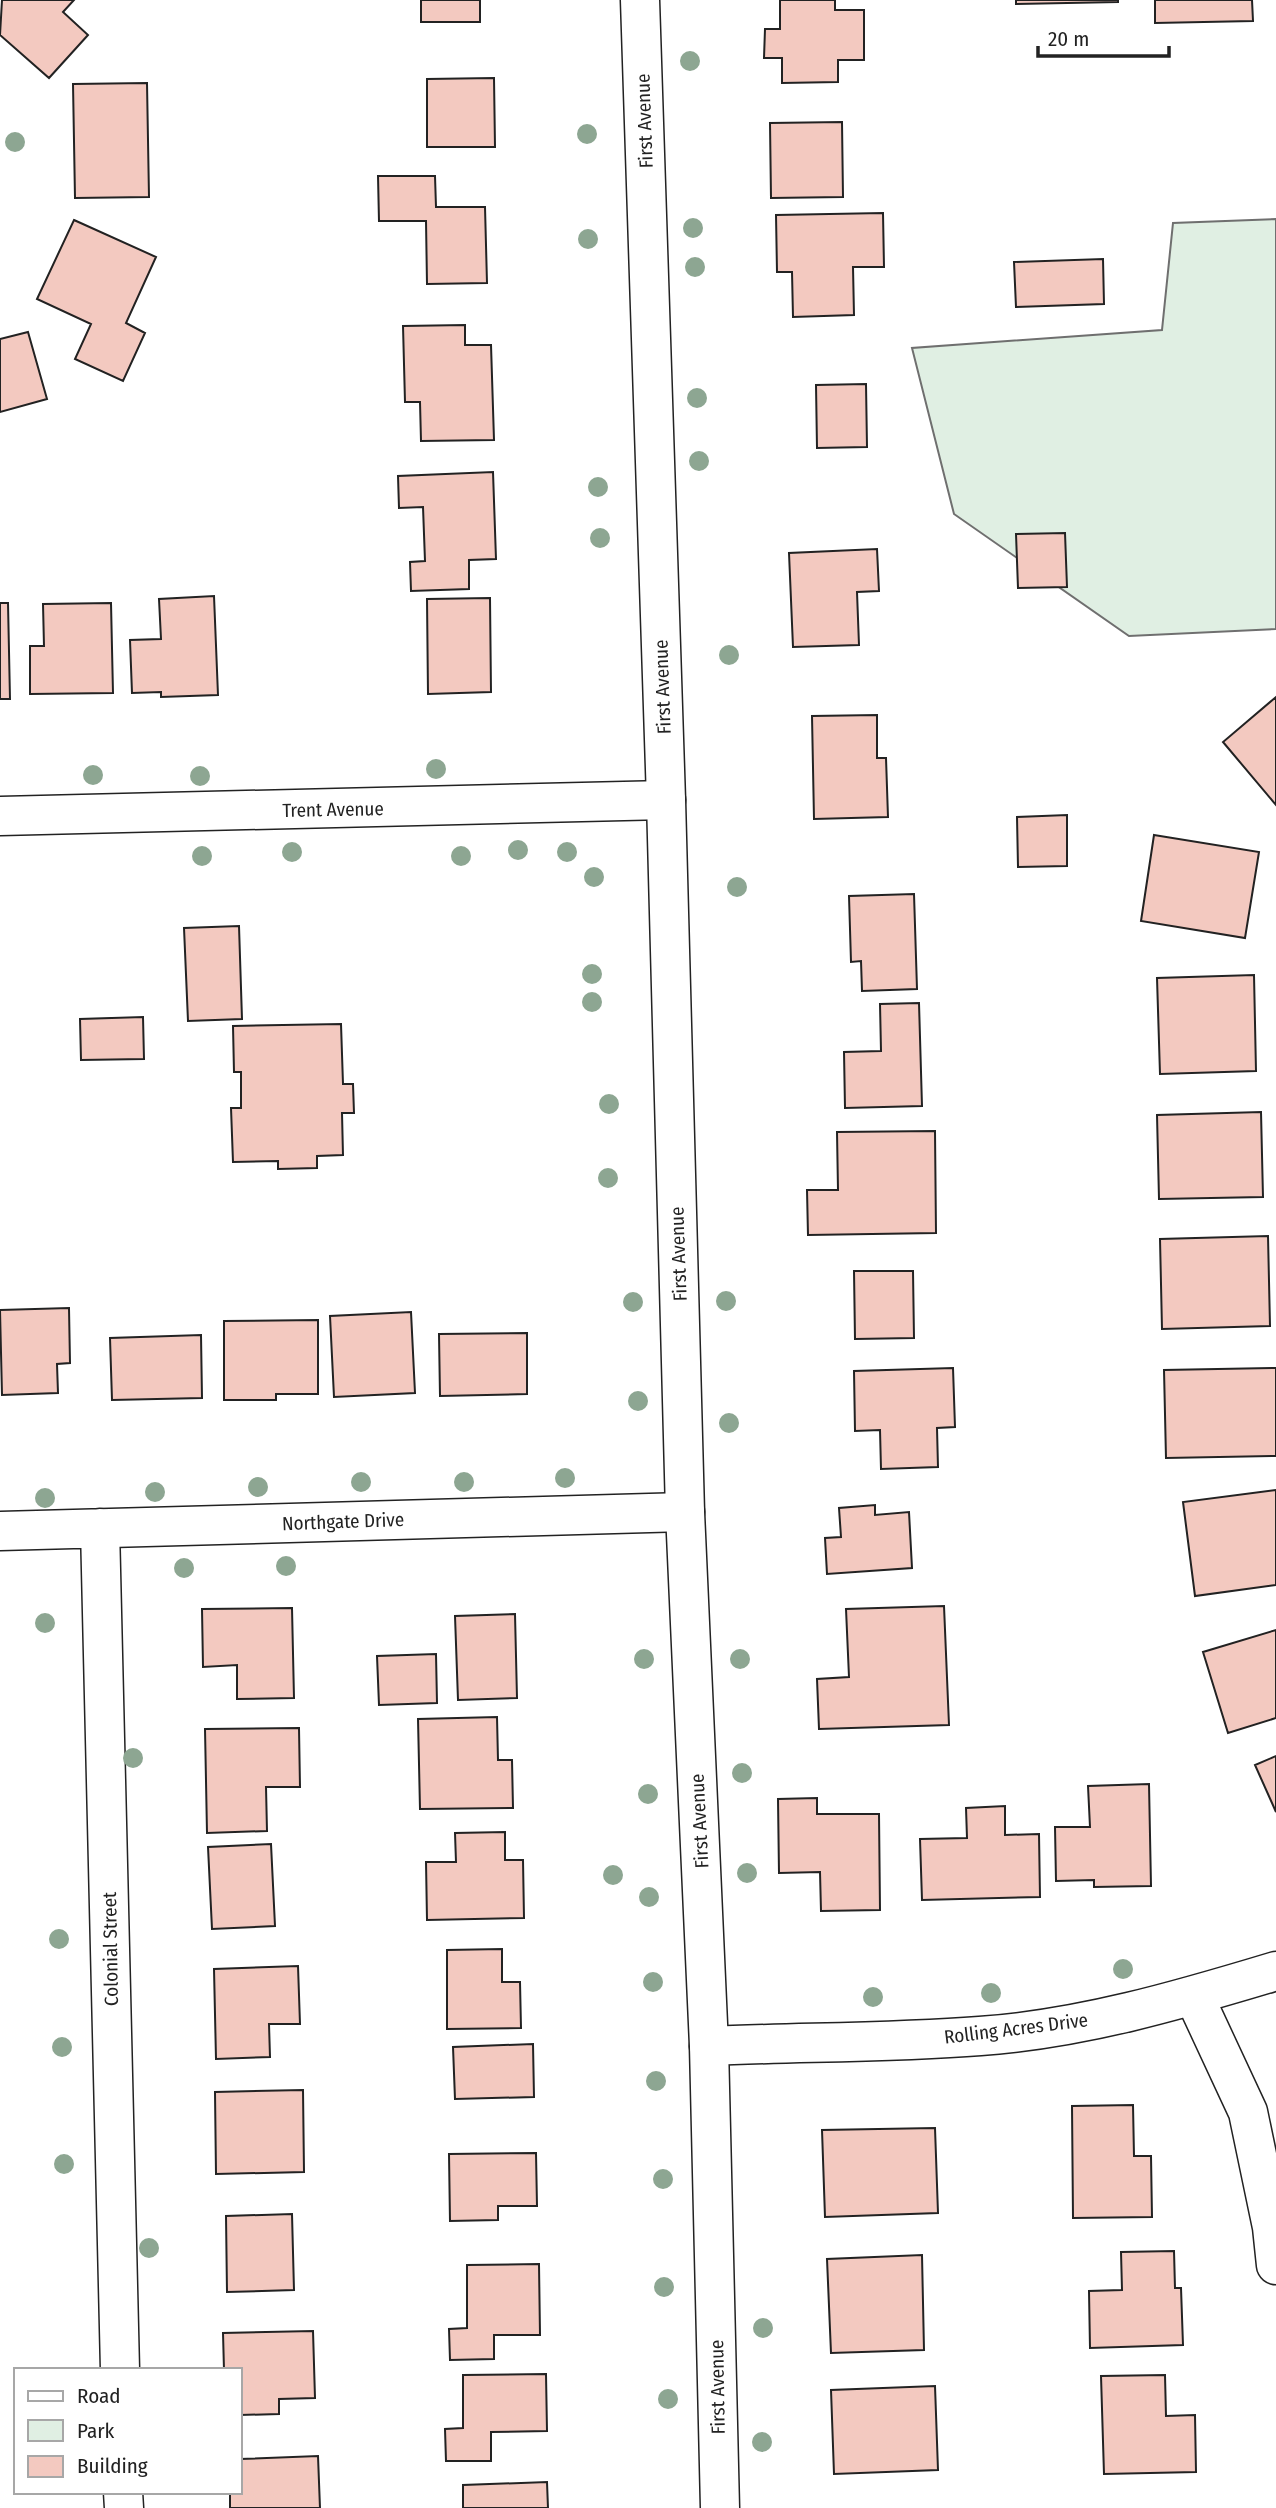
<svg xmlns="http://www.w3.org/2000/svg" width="1276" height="2508" font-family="'Fira Sans Condensed',sans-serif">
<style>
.green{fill:#e0efe3;stroke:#6f6f6f;stroke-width:2}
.building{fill:#f3c9c0;stroke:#222;stroke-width:2}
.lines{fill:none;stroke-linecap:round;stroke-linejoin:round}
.street-casing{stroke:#222;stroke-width:41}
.secondary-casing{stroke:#222;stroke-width:41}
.street{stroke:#fff;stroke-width:38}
.secondary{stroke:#fff;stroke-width:38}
.tree{fill:#8da692}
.labels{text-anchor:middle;stroke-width:5;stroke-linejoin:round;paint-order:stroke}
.street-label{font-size:19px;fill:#222;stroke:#fff}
</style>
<rect width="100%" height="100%" fill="#fff"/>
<path class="green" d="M1276,219v410l-147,7 -175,-122 -42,-166 250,-18 11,-107z"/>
<path class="building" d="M2,0h72l-11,12 25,23 -39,43 -49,-43z
M421,0h59v22h-59z
M780,0h55v10h29v50h-26v22l-56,1v-25h-18l1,-29h15z
M1016,0h102v2l-102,2z
M1155,0h97l1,21 -98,2z
M494,78l1,69h-68v-68z
M147,83l2,114 -74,1 -2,-114z
M842,122l1,75 -72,1 -1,-75z
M378,176h57l1,31h49l2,76 -60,1 -1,-63h-47z
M883,213l1,54h-31l1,48 -61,2 -1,-45h-15l-1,-57z
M74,220l82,37 -30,66 19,10 -22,48 -48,-22 16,-35 -54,-25z
M1103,259l1,45 -88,3 -2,-45z
M465,325v20h26l3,95 -73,1 -1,-39h-15l-2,-76z
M28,332l19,67 -47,13v-73z
M866,384l1,63 -50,1 -1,-63z
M493,472l3,87 -27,1v29l-58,2 -1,-29 15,-1 -2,-54 -24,1 -1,-32z
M1065,533l2,54 -49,1 -2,-54z
M877,549l2,42 -22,1 2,53 -66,2 -4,-94z
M214,596l4,99 -57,2v-5l-29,1 -2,-53 31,-1 -2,-40z
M490,598l1,94 -63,2 -1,-95z
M0,603h8l2,96h-10z
M111,603l2,90 -83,1v-48h14l-1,-42z
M1276,697v108l-53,-63z
M877,715v43h9l2,59 -74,2 -2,-103z
M1067,815v51l-49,1 -1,-50z
M1154,835l105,17 -14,86 -104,-17z
M914,894l3,95 -55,2 -1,-30 -10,1 -2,-66z
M239,926l3,93 -54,2 -4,-93z
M1254,975l2,96 -96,3 -3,-96z
M919,1003l3,103 -77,2 -1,-56 37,-1 -1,-47z
M143,1017l1,42 -63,1 -1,-41z
M341,1024l2,60h10l1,29h-12l1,42 -26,1v12l-39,1v-8l-45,1 -2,-54h10v-36h-7l-1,-46z
M1261,1112l2,85 -104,2 -2,-84z
M935,1131l1,102 -128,2 -1,-45h31l-1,-58z
M1268,1236l2,90 -108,3 -2,-90z
M854,1271h59l1,67 -59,1z
M69,1308l1,55 -13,1 1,29 -56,2 -2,-85z
M411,1312l4,81 -81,4 -4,-81z
M318,1320v74h-42v6h-52v-79z
M527,1333v61l-87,2 -1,-62z
M201,1335l1,63 -90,2 -2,-62z
M953,1368l2,59 -18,1 1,39 -57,2 -1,-39 -25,1 -1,-60z
M1276,1368v88l-110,2 -2,-88z
M1276,1490v95l-81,11 -12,-94z
M875,1505v10l34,-3 3,56 -85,6 -2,-36 16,-1 -2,-29z
M944,1606l5,119 -130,4 -2,-50 32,-2 -3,-68z
M292,1608l2,90 -57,1v-34l-34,2 -1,-58z
M515,1614l2,84 -59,2 -3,-84z
M1276,1630v88l-48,15 -25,-81z
M436,1654l1,49 -58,2 -2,-49z
M497,1717l1,43h14l1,48 -93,1 -2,-90z
M299,1728l1,59h-34l1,44 -60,2 -2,-104z
M1276,1756v56l-21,-47z
M1149,1784l2,102 -57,1v-7l-38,1 -1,-54h35l-2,-41z
M817,1798v16h62l1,96 -59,1 -1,-39 -41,1 -1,-74z
M1005,1806v29l34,-1 1,63 -118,3 -2,-61 47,-1 -1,-30z
M505,1832v28h18l1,58 -97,2 -1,-58h30l-1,-29z
M271,1844l4,82 -63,3 -4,-82z
M502,1949v33h18l1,46 -74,1v-79z
M298,1966l2,58h-31l1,33 -54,2 -2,-90z
M533,2044l1,53 -79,2 -2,-52z
M303,2090l1,82 -88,2 -1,-82z
M1133,2105l1,51h17l1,61 -79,1 -1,-112z
M935,2128l3,85 -113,4 -3,-87z
M536,2153l1,53h-39v14l-48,1 -1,-67z
M292,2214l2,76 -67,2 -1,-76z
M1174,2251l1,37h6l2,57 -93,3 -1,-57 33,-1 -1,-38z
M922,2255l2,95 -93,3 -4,-94z
M539,2264l1,71h-46v24l-44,1 -1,-31 18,-1v-63z
M313,2331l2,67 -36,1v15l-39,1v-45h-16l-1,-37z
M546,2374l1,57 -56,1v29h-45l-1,-32 18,-1v-53z
M1165,2375l1,41 29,-1 1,57 -92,2 -3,-98z
M935,2386l3,84 -104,4 -3,-84z
M318,2456l2,52h-90v-16h10v-33z
M547,2482l1,26h-85v-23z"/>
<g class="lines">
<g class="street-casing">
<path id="street" d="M0,816l666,-16
M100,1528l20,842
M0,1531l685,-19
M1194,1996l54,116 24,115 4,38
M709,2046c90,-4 181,-3 271,-10 101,-7 200,-36 296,-65
M123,2492l1,16"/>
</g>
<g class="secondary-casing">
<path id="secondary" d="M640,0l26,800 19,712 24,534 11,462"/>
</g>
<use href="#street" class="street"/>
<use href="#secondary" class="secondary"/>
</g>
<g class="tree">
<circle cx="690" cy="61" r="10"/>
<circle cx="587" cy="134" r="10"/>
<circle cx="15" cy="142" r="10"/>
<circle cx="693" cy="228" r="10"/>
<circle cx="588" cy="239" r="10"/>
<circle cx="695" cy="267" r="10"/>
<circle cx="697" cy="398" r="10"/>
<circle cx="699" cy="461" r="10"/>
<circle cx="598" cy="487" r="10"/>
<circle cx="600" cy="538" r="10"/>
<circle cx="729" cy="655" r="10"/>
<circle cx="436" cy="769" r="10"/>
<circle cx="93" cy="775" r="10"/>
<circle cx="200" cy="776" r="10"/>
<circle cx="518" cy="850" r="10"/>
<circle cx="292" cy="852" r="10"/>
<circle cx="567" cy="852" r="10"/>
<circle cx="202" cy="856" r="10"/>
<circle cx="461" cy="856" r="10"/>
<circle cx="594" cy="877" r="10"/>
<circle cx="737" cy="887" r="10"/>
<circle cx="592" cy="974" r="10"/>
<circle cx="592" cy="1002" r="10"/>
<circle cx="609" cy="1104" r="10"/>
<circle cx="608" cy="1178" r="10"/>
<circle cx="726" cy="1301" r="10"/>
<circle cx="633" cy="1302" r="10"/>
<circle cx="638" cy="1401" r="10"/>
<circle cx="729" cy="1423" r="10"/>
<circle cx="565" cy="1478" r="10"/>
<circle cx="361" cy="1482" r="10"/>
<circle cx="464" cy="1482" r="10"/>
<circle cx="258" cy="1487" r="10"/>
<circle cx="155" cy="1492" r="10"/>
<circle cx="45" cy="1498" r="10"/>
<circle cx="286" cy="1566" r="10"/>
<circle cx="184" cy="1568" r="10"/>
<circle cx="45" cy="1623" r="10"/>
<circle cx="644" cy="1659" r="10"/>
<circle cx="740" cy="1659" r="10"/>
<circle cx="133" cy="1758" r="10"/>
<circle cx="742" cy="1773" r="10"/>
<circle cx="648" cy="1794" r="10"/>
<circle cx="747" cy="1873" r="10"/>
<circle cx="613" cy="1875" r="10"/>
<circle cx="649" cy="1897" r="10"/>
<circle cx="59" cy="1939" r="10"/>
<circle cx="1123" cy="1969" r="10"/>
<circle cx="653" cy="1982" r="10"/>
<circle cx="991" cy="1993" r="10"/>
<circle cx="873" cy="1997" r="10"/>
<circle cx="62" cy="2047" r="10"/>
<circle cx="656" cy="2081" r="10"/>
<circle cx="64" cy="2164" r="10"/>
<circle cx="663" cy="2179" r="10"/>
<circle cx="149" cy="2248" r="10"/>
<circle cx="664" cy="2287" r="10"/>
<circle cx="763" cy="2328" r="10"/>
<circle cx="668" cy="2399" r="10"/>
<circle cx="762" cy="2442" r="10"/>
</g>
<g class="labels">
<g class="street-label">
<text transform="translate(644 121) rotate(-92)" y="7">First Avenue</text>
<text transform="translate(662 687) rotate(-92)" y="7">First Avenue</text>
<text transform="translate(333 809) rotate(-1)" y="7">Trent Avenue</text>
<text transform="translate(678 1254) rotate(-92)" y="7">First Avenue</text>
<text transform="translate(343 1521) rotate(-2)" y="7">Northgate Drive</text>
<text transform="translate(699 1821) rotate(-93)" y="7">First Avenue</text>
<text transform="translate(110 1949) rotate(-91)" y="7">Colonial Street</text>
<text transform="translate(1016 2028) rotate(-7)" y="7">Rolling Acres Drive</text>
<text transform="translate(717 2387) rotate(-91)" y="7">First Avenue</text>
</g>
</g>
<rect x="14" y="2368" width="228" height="126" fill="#ffffff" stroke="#a7a7a7" stroke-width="2"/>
<rect x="28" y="2391" width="35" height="10" fill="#ffffff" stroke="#a7a7a7" stroke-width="2"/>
<text x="77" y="2403" font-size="21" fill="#222222">Road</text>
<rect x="28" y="2420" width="35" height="21" fill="#e0efe3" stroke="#a7a7a7" stroke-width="2"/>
<text x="77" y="2438" font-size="21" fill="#222222">Park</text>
<rect x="28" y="2456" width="35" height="21" fill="#f3c9c0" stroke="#a7a7a7" stroke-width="2"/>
<text x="77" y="2473" font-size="21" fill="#222222">Building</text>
<path d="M1038 46v10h131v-10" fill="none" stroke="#222222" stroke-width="3.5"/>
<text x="1048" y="46" font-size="21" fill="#222222" stroke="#ffffff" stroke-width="5" paint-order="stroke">20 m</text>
</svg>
